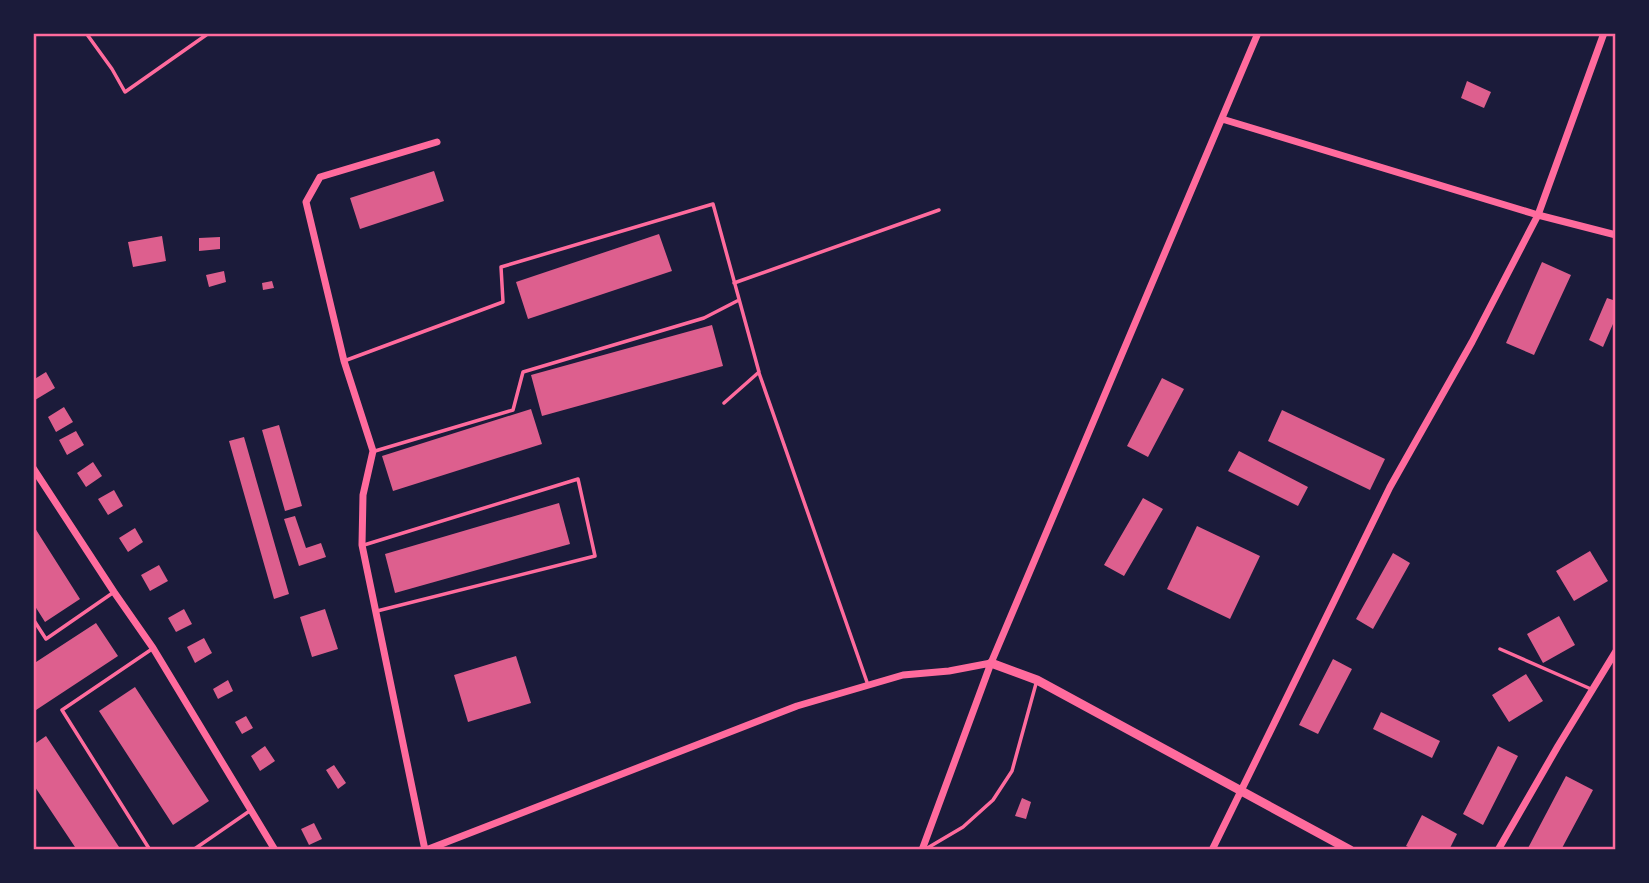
<svg xmlns="http://www.w3.org/2000/svg" width="1649" height="883" font-family="Literata,serif">
<style>
.building{fill:#dd5f8e}
.lines{fill:none;stroke-linecap:round;stroke-linejoin:round}
.service{stroke:#ff6b9d;stroke-width:3.5}
.minor{stroke:#ff6b9d;stroke-width:7}
.tertiary{stroke:#ff6b9d;stroke-width:9}
.neatline{fill:none;stroke:#ff6b9d;stroke-width:2.5}
</style>
<rect width="100%" height="100%" fill="#1b1b3a"/>
<path class="building" d="M1467,81l24,11 -7,16 -23,-10z
M434,171l10,30 -84,28 -10,-31z
M659,234l13,37 -144,48 -12,-37z
M162,236l4,25 -33,6 -5,-25z
M220,237v12l-21,2v-13z
M1542,262l29,13 -37,80 -28,-12z
M224,271l2,11 -17,5 -3,-12z
M272,281l2,7 -11,2 -1,-7z
M1607,298l9,3v16l-13,30 -14,-7z
M712,325l11,41 -181,50 -11,-41z
M46,372l9,16 -20,12 -2,-3v-17z
M1162,378l22,11 -36,68 -21,-11z
M64,407l9,15 -17,10 -8,-15z
M531,409l11,35 -149,47 -11,-35z
M1282,410l103,49 -15,31 -102,-49z
M279,425l23,81 -17,5 -23,-81z
M76,431l8,14 -17,10 -8,-15z
M244,437l45,157 -15,5 -45,-158z
M1239,451l69,36 -10,19 -70,-35z
M93,462l9,14 -16,11 -9,-14z
M114,490l9,16 -15,9 -10,-16z
M1143,498l20,11 -39,67 -20,-11z
M559,503l11,41 -175,49 -10,-39z
M295,516l11,32 15,-5 5,14 -27,9 -15,-47z
M33,525l47,74 -35,23 -12,-19z
M1197,526l63,30 -30,63 -63,-30z
M135,528l8,14 -15,10 -9,-14z
M1590,551l18,30 -34,20 -18,-30z
M1393,553l17,10 -37,66 -17,-10z
M159,565l9,16 -18,10 -9,-16z
M184,609l8,15 -16,8 -8,-14z
M325,609l13,40 -26,8 -12,-40z
M1559,616l16,29 -32,18 -16,-29z
M96,623l22,33 -85,56v-48z
M204,638l8,15 -17,10 -8,-16z
M516,656l15,47 -63,19 -14,-47z
M1333,659l19,10 -34,65 -19,-9z
M1526,674l17,27 -34,21 -17,-27z
M228,680l5,11 -15,8 -5,-10z
M135,687l74,114 -36,24 -74,-114z
M1381,712l59,29 -8,17 -59,-29z
M246,716l7,12 -11,6 -7,-12z
M46,736l75,114h-44l-44,-66v-39z
M265,746l10,15 -15,10 -9,-15z
M1498,746l20,10 -35,69 -20,-11z
M334,765l12,18 -8,6 -12,-19z
M1566,776l27,14 -32,60h-34z
M1022,798l9,4 -5,17 -11,-3z
M1422,815l35,19 -8,16h-35l-8,-4z
M314,823l8,16 -13,6 -8,-16z"/>
<g class="lines">
<path class="service" d="M86,33l26,36 13,23 84,-59
M734,283l205,-73
M344,361l159,-59 -2,-35 212,-63 46,168 -35,31
M759,373l109,312
M375,451l138,-41 10,-38 181,-54 35,-18
M364,545l214,-66 17,77 -218,55
M33,619l13,20 68,-47
M1500,649l91,40
M150,850l-88,-140 90,-61
M193,850l58,-40
M924,850l39,-23 30,-27 19,-29 25,-91"/>
<path class="minor" d="M1222,119l316,96 78,20
M33,468l81,124 39,56 122,202
M425,850l-63,-305 1,-50 10,-44 -29,-90 -38,-159 14,-25 117,-35
M426,850l371,-144 106,-31 46,-4 42,-8
M922,850l69,-187 267,-630
M1212,850l178,-363 82,-145 66,-127 66,-182
M1498,850l60,-104 58,-95"/>
<path class="tertiary" d="M991,663l46,17 313,170"/>
</g>
<rect width="1649" height="883" fill="none" stroke="#1b1b3a" stroke-width="70"/>
<rect x="35" y="35" width="1579" height="813" class="neatline"/>
</svg>
